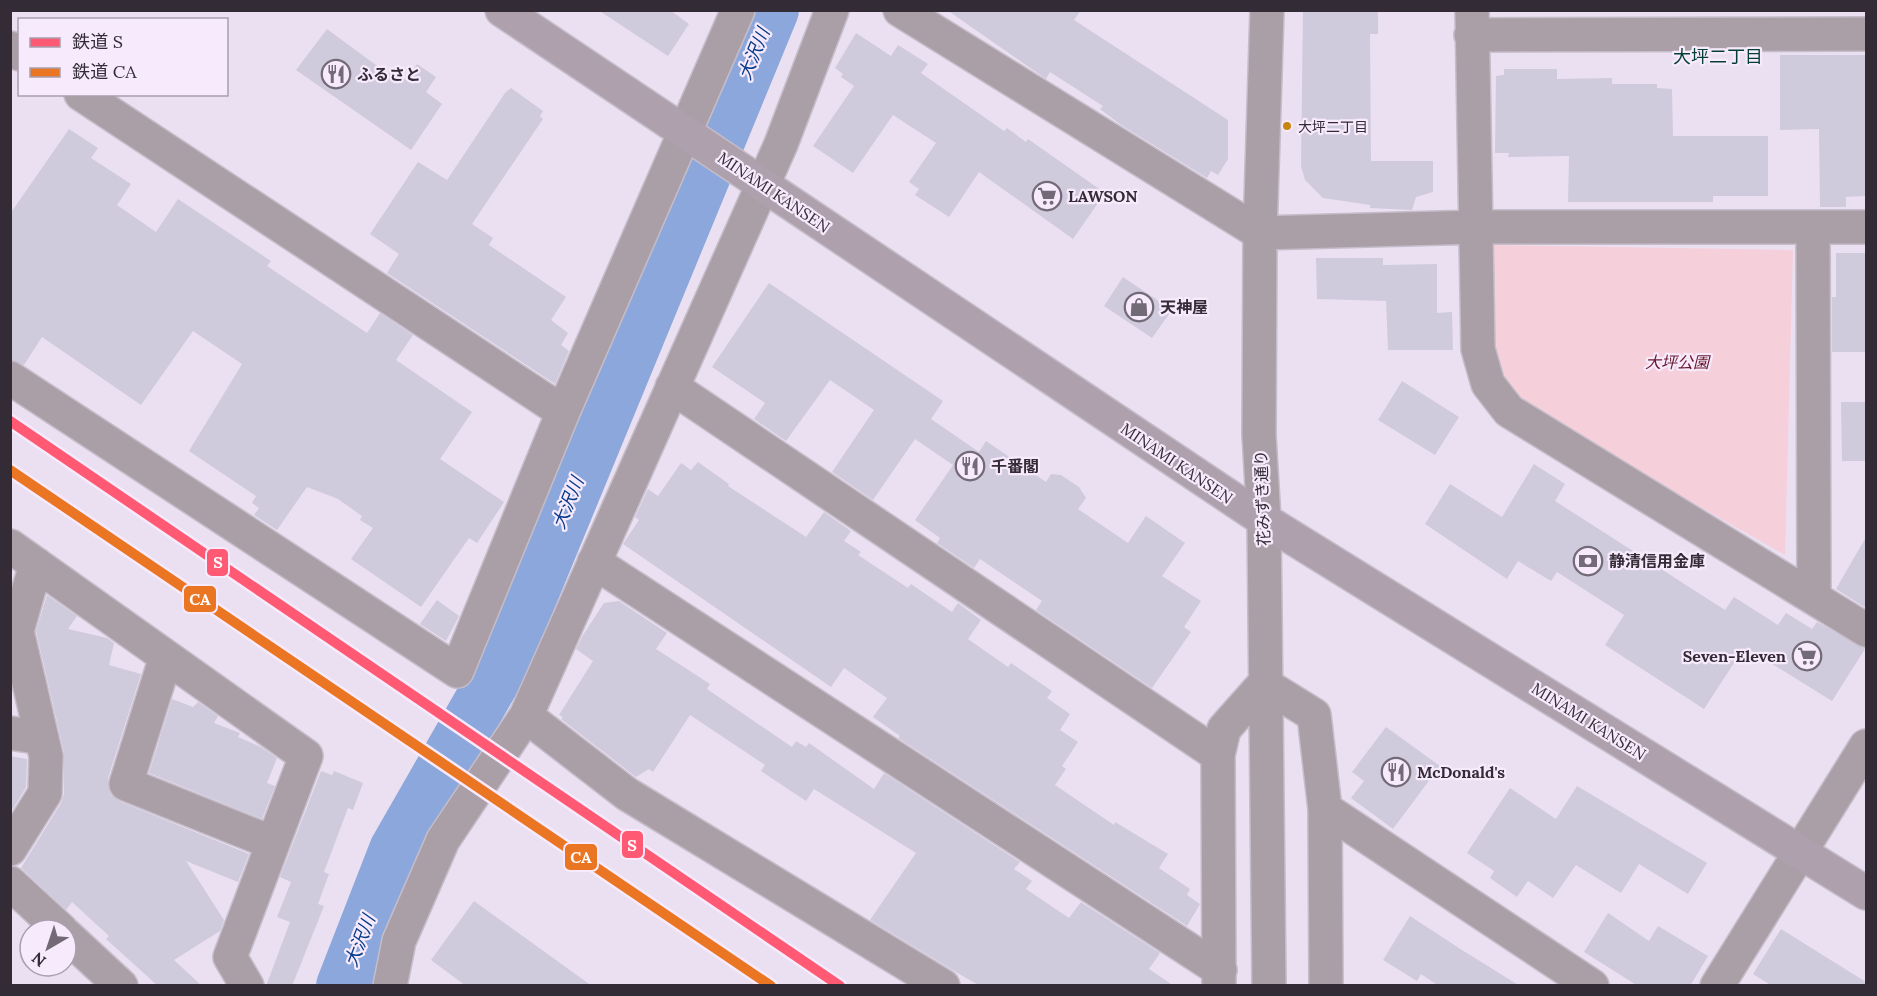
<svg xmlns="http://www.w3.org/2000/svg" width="1877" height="996" font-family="Lora,'Noto Sans JP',serif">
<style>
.green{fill:#f5d0db}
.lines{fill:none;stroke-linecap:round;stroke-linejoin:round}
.river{stroke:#8ca7db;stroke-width:54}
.building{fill:#d0cadd}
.minor-casing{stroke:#c5bdca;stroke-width:36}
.major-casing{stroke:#c5bdca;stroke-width:36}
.minor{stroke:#ab9fa7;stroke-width:33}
.major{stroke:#afa0ad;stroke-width:33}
.rail-1-casing{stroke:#f7eafc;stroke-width:15}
.rail-2-casing{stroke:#f7eafc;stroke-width:15}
.rail-1{stroke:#ff5973;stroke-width:10}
.rail-2{stroke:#ea7522;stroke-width:10}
.bus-dot{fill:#c6870e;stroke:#f7eafc;stroke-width:2}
.labels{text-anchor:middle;stroke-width:4.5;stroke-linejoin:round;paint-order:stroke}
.bus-label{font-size:14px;fill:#332b36;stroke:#f7eafc;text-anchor:start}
.poi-label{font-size:16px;font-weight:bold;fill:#332b36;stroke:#f7eafc;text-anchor:start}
.street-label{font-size:16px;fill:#332b36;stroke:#f7eafc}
.park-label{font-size:16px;font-style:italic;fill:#67162a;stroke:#f7eafc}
.water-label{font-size:18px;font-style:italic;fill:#073c8b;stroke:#f7eafc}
.neighbourhood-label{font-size:18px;fill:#023e33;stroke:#f7eafc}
.line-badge{stroke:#f7eafc;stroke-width:2}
.badge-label{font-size:16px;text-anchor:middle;font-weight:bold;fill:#fff}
</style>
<rect width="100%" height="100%" fill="#ebe0f1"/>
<path class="green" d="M1488,245l305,5 -8,305 -256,-145 -24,-25 -12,-33z"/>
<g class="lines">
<path class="river" d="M343,986l53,-136 106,-185 270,-655"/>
</g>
<path class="building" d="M598,10h72l19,14 -21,32z
M947,10h134l-7,10 154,100v39l-10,16 -7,-4 -4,7 -86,-53 -21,-16 3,-3 -53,-34 -4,7z
M1303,10h75v24h-8l1,127h62v31l-17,5 -4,13 -42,-2v-3l-47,-7 -18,-18 -4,-14z
M327,29l61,45 3,-4 15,10 11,-16 19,13 -10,15 16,12 -31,46 -115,-80z
M856,33l35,23 7,-11 30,19 -7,9 83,58 3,-3 19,14 2,-3 77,54 -32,46 -94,-67 -30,45 -34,-22 4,-6 -10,-7 27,-39 -43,-28 -40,58 -40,-27 41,-60 -13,-9 2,-3 -8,-6z
M1780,55h86l-1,141 -19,1v10h-26l-1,-78 -39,1z
M1504,69h53v10l55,-1v6h45v4l15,1 1,47h95v60h-55v6h-145l1,-46 -61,1 1,-4h-14l1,-77 8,-1z
M511,88l32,23 -3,5 3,3 -71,105 21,14 -4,7 77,52 -15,23 17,13 -7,12 8,6 -14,33 -168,-111 12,-19 -29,-20 48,-72 29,18 58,-87z
M69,129l29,19 -7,10 40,26 -14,21 39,27 22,-33 93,62 -4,5 100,67 13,-20 33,22 -17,25 76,52 -32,47 64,43 -27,41 -8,-5 -48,69 -70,-48 22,-31 -13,-8 2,-4 -24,-17 -31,-12 -30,43 -23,-15 5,-7 -7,-5 4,-7 -67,-45 53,-87 -49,-33 -52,74 -99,-68 -18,28 -14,-6v-145z
M1836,253h30v99h-34v-55h4z
M1316,258h67v7l54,-1v49l15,-1 1,38h-65l-2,-49 -69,-2z
M1123,277l49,33 -20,28 -48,-32z
M769,283l174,118 -12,18 48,33 7,-11 60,41 5,-8 10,1 18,12 7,11 -8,11 50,34 18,-27 39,27 -23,33 39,25 -17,26 7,5 -39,56 -116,-78 6,-9 -62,-42 -6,9 -37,-25 3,-5 -25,-18 38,-55 -38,-26 -42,61 -41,-28 42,-62 -44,-30 -44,61 -32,-22 11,-16 -53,-36z
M1402,381l57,36 -24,38 -57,-35z
M1841,402h25v59h-24z
M698,462l31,22 -1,2 78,51 18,-25 27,19 -7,10 17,11 -3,3 50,33 3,-4 41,28 6,-9 23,17 -13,19 40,28 3,-4 41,28 -5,7 23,16 -10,16 18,12 -16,24 4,3 -11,16 59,40 1,-3 53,32 -9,14 31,21 -3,6 13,9 -13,22 -289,-188 2,-2 -27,-19 14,-19 -43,-30 -13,19 -208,-143 16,-24 -4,-3 13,-28 10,7 23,-33 10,7z
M1534,464l31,20 -10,17 170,109 9,-13 44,28 8,-12 26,16 5,-7 48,27 -33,52 -82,-51 -9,14 -5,-4 -32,49 -99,-64 19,-30 -67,-43 -6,9 -33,-20 -11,18 -82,-55 25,-40 52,33z
M1866,537v71l-30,-19z
M47,595l30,21 -9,13 39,9 7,5 -5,22 32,9 -33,104v9l3,8 8,6 130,53 -11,28 -52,-21 38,59 -4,11 -46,29 28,26h-44l-52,-47 3,-3 -37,-34 -6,8 -45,-42 40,-65 3,-9v-42l-28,-121z
M437,600l22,16 -13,25 -26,-17z
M619,601l48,32 -11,16 54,35 -3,5 85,58 4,-6 10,6 3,-4 65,46 10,-16 136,89 -6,7 18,12 -6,8 43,29 12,-16 79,51 -11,16 25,17h-194l-19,-11 -91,-55 46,-67 -102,-64 -8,12 -45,-30 4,-6 -75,-50 -37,57 -4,-3 -13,8 -75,-58 2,-2 -4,-2 34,-54 -17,-12 7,-14 21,-32z
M172,699l21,8 5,-5 20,14 -4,7 26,10 -2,4 23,10 16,11 -10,25 8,3 -13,33 -113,-46z
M1386,727l54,39 -47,63 -42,-31 13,-17 -12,-9z
M10,756l17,3 -1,28 -13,22 -3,-1z
M321,771l11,4 2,-4 29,12 -10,27 -5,-2 -24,64 5,2 -11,30 6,2 -32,80h-26l24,-64 -13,-5 14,-35 -11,-5z
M1577,786l130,77 -19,31 -49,-30 -18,29 -45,-28 -23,33 -25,-17 -11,16 -27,-19 4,-7 -27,-18 43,-65 46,31z
M474,901l118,85h-126l-35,-26z
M1608,913l41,28 9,-15 50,30 -18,30h-52l-54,-34z
M1410,916l52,34 58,36h-81l-18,-12 -4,7 -34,-21z
M1781,929l85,53v4h-94l-19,-12z"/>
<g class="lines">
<g class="minor-casing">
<path id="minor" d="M900,10l360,223 217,-6h389
M1267,10l-7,223 -1,202 5,85 5,466
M1472,10l6,339 10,35 21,27 357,219
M1471,35l395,-1
M10,48l10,6
M81,94l482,318
M1813,228l1,370
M10,378l447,293 106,-259 175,-402
M672,387l546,368 1,231
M10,546l296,210 -76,201 17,29
M594,562l626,408
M166,657l-40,127 147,59
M526,716l101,78 316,192
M10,733l32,5
M1218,755l6,-26 40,-45 50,31 11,94 1,177
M1325,809l267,177
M10,849l35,-56 1,-37 -29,-125 19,-67
M10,883l51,47
M66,935l55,51
M390,986l9,-45 44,-101 83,-124 255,-572 51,-134
M1717,986l149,-240"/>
</g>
<g class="major-casing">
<path id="major" d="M502,10l762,510 602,373"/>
</g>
<use href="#minor" class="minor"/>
<use href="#major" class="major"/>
<g class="rail-1-casing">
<path id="rail-1" d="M10,421l830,565"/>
</g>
<g class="rail-2-casing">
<path id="rail-2" d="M10,470l761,516"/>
</g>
<use href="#rail-1" class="rail-1"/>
<use href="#rail-2" class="rail-2"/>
</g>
<defs>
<g id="restaurant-ring" transform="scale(1.5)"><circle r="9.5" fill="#f7eafc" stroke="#736a77" stroke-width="1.5"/><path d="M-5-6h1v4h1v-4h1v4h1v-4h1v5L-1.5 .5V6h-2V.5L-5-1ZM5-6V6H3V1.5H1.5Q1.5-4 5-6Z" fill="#736a77"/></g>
<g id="supermarket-ring" transform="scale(1.5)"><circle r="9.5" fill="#f7eafc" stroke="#736a77" stroke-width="1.5"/><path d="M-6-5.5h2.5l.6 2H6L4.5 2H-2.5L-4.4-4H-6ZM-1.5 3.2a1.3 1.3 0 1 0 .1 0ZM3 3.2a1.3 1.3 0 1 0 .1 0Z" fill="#736a77"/></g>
<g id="shop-ring" transform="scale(1.5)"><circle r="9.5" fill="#f7eafc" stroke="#736a77" stroke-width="1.5"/><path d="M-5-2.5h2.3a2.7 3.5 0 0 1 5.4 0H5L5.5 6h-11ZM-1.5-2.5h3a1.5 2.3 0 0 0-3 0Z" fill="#736a77"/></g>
<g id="bank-ring" transform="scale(1.5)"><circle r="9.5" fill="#f7eafc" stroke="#736a77" stroke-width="1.5"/><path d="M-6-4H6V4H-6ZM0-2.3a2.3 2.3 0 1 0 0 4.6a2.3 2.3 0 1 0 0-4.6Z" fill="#736a77"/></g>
</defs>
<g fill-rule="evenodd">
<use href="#restaurant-ring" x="336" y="74"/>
<use href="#supermarket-ring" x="1047" y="196"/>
<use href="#shop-ring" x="1139" y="307"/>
<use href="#restaurant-ring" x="970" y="466"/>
<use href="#bank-ring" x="1588" y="561"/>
<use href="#supermarket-ring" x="1807" y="656"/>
<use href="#restaurant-ring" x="1396" y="772"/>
</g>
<circle class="bus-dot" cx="1287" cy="126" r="5"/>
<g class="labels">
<g class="bus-label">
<text x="1298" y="132">大坪二丁目</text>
</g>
<g class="poi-label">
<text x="357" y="80">ふるさと</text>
<text x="1068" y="202">LAWSON</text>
<text x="1160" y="313">天神屋</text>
<text x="991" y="472">千番閣</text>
<text x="1609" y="567">静清信用金庫</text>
<text x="1786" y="662" text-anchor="end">Seven-Eleven</text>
<text x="1417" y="778">McDonald's</text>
</g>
<g class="street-label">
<text transform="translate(774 192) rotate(34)" y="6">MINAMI KANSEN</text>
<text transform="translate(1177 463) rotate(34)" y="6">MINAMI KANSEN</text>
<text transform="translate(1262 498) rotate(-92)" y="6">花みずき通り</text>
<text transform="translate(1589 721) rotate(32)" y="6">MINAMI KANSEN</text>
</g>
<g class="park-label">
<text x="1677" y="368">大坪公園</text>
</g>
<g class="water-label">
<text transform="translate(754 54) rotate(-68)" y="6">大沢川</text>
<text transform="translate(568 503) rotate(-68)" y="6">大沢川</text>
<text transform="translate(360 941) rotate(-69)" y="6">大沢川</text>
</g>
<g class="neighbourhood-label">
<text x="1718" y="63">大坪二丁目</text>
</g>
</g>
<g class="line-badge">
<rect x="206" y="548" width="23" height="29" rx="6" fill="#ff5973"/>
<rect x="183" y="585" width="34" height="28" rx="6" fill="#ea7522"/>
<rect x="621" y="830" width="23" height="29" rx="6" fill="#ff5973"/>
<rect x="564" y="843" width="34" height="28" rx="6" fill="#ea7522"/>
</g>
<g class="badge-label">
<text x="218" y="568">S</text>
<text x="200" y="605">CA</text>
<text x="632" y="851">S</text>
<text x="581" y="863">CA</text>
</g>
<rect width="1877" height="996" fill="none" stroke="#332b36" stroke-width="24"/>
<rect x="18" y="18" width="210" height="78" fill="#f7eafc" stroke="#a99ead" stroke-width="1.5"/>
<rect x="30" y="38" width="30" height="9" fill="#ff5973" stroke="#a99ead" stroke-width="1.5"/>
<text x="72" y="48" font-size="18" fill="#332b36">鉄道 S</text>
<rect x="30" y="68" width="30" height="9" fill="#ea7522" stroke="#a99ead" stroke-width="1.5"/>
<text x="72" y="78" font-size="18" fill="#332b36">鉄道 CA</text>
<g transform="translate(48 948) rotate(219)"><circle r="28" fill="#f7eafc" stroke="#a99ead" stroke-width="1.5"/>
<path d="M0-4.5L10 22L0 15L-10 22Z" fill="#736a77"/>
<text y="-9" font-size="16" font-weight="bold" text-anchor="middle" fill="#332b36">N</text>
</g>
</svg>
